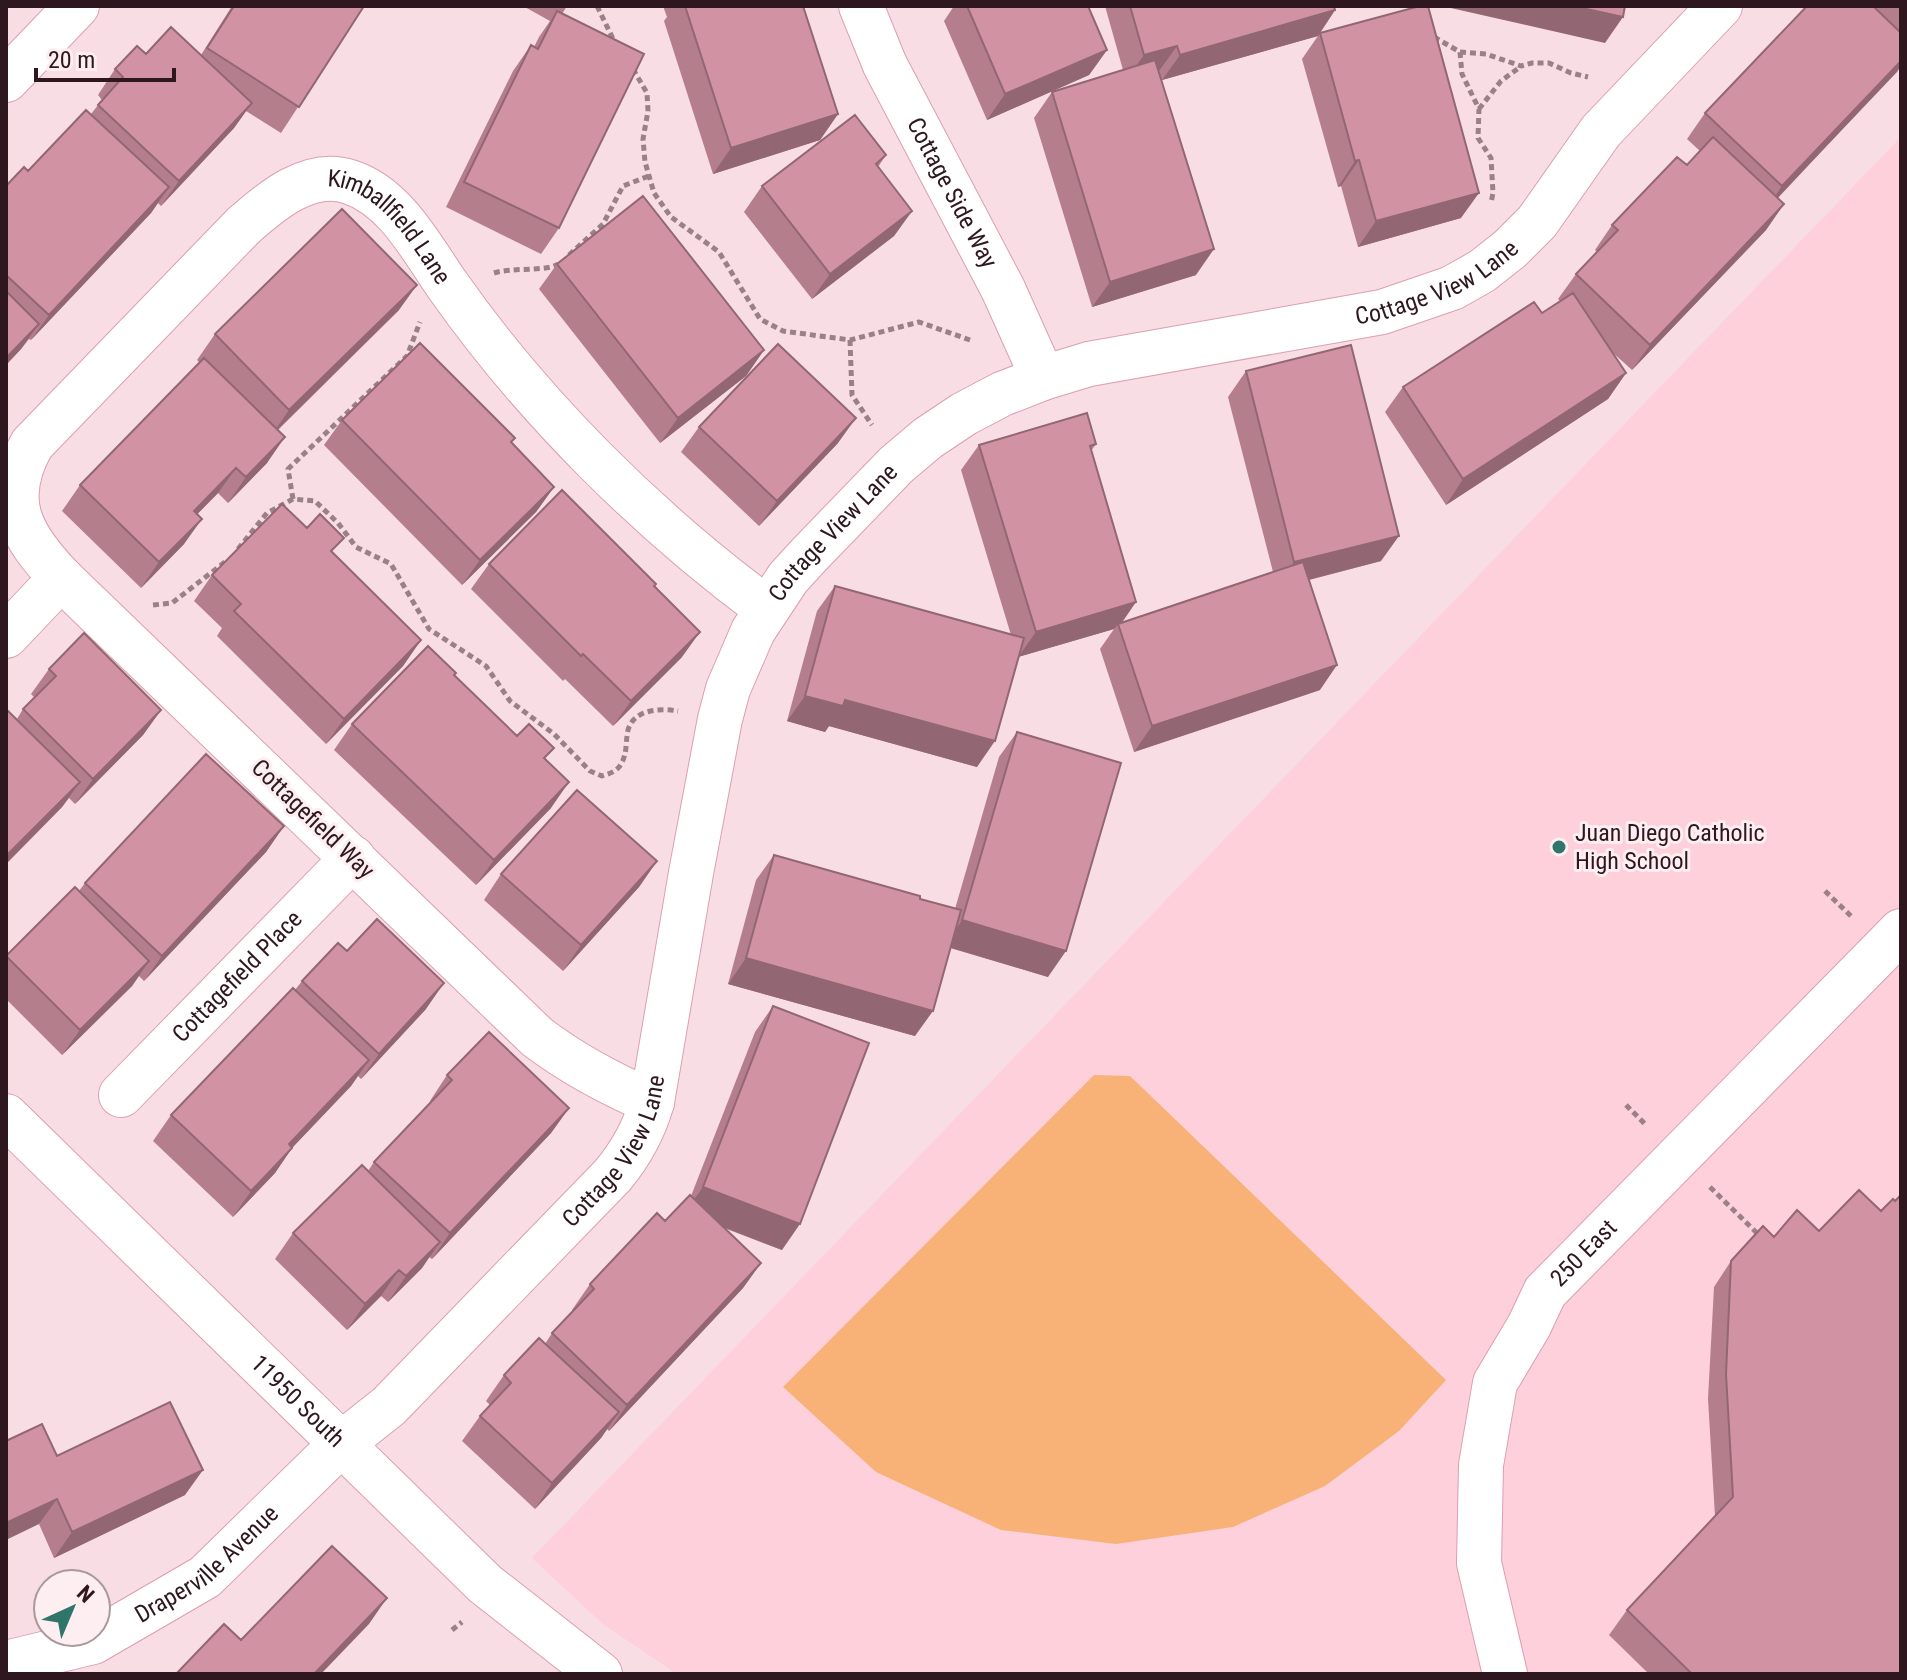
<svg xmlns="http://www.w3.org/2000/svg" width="1907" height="1680" font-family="'Roboto Condensed',sans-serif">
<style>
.built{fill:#fdd0db}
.pitch{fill:#f8b277}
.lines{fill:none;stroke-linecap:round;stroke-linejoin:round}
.street-casing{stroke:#dd9eb0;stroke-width:46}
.secondary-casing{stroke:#dd9eb0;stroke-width:46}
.path{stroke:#9a8188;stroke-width:5;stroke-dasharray:6 4;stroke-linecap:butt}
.street{stroke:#fff;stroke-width:44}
.secondary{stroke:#fff;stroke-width:44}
.wall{fill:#b47e8d}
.shaded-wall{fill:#926773}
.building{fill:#d193a4;stroke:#926773;stroke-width:2}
.poi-dot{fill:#30756a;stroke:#fceef1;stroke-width:3}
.labels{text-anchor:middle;stroke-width:6;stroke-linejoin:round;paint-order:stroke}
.street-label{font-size:24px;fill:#2e171e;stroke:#fceef1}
.poi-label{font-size:24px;fill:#2e171e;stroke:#fceef1;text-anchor:start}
</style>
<rect width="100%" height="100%" fill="#f8dde4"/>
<path class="built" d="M1901,137v1537h-1224l-73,-49 -72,-67z"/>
<path class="pitch" d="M1094,1075l36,1 316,304 -47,51 -74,55 -92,41 -117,17 -115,-14 -125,-58 -93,-85z"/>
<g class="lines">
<g class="street-casing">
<g id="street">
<path id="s1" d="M861,6l24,59 118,224 40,89"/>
<path d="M6,636l55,-58"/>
<path id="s2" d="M121,1095l232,-237"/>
<path id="s3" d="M652,1102c-42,-18 -78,-37 -115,-65l-476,-459c-40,-42 -61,-77 -29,-134l211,-218c28,-25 67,-58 107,-44 46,15 72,67 98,104 85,121 199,234 318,322"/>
<path id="s4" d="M6,1663l87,-21 112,-65 136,-133 48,-38 224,-231c19,-23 31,-45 39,-73l39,-229 29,-154 8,-30 25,-58 35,-53 21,-23 87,-90 32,-27 36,-24 38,-20 41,-16 46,-14 293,-52 70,-24 30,-17 28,-22 27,-27 64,-91 119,-125"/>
<path id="s5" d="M1505,1674l-26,-111 2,-98 14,-82 34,-57 16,-34 356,-361"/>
</g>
</g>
<g class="secondary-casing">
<g id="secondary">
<path d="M6,80l71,-74"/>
<path id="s6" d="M6,1116l479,468 115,90"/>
</g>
</g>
<path class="path" d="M597,6l19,39
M1434,37l26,15 2,22 17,35 -1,29 13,20 2,35 -2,10
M1460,52l26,2 35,12 11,-3h17l22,10 17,4
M633,69l14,24 1,18 -5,28 2,23 9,31 17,24 48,35 41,67 23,12 67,9 69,-18 51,18
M1479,109l22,-28 19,-14
M569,255l34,-31 20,-38 26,-10
M494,273c19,-6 52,-1 64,-9
M850,340l2,55 20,30
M293,499l-5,-30 119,-113 13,-34
M238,549l29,-36 26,-14 22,2 23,22 18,24 35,17 38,65 57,37 24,35 44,33 36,37 12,5c6,-2 13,-4 17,-9 9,-12 6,-23 9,-37 6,-21 32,-22 50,-19
M153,605l19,-2 53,-41
M1825,891l28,27
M1626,1105l19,19
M1710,1187l50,49
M452,1630l10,-8"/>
<use href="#street" class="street"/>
<use href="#secondary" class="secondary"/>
</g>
<path class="wall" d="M232,6h132l-83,127 -35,-22 -12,17 -73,78 -3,-3 -7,10 -120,127 -2,-1 -8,10 -15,16v-179l22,-15 63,-57 11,-14 -4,-5 17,-26 31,-15 55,1z
M523,6h44l-5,8 -3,214 -18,26 -95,-47 67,-136 18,-26 3,2 5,-10 11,-16z
M663,6h140l35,108 -18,26 -107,34 -49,-153 3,-4z
M954,6h134l19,44 -18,25 -102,45 -43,-99z
M1105,6h229l1,4 -17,26 -156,44 34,195 -104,32 -58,-189 18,-26 71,-22z
M1807,6h94v60l-123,132 6,6 -18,26 -134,140 -21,-19 15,22 -18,26 -162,106 -61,-93 18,-25 139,-74 18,-12 -2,-2 18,-25 21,-22 -2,-2 17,-25 75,-60 13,-14 -13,-12 18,-26z
M1320,33l141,185 -103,29 -17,-61 -3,1 -36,-128z
M886,155l-8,12 34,44 -18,25 -82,63 -68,-87 18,-26z
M557,264l207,86 -18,26 -86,67 -121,-154z
M399,310l-121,120 -11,33 -39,40 -10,-10 -21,21 -13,30 -43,44 -79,-77 18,-26 120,-122 -3,-3 18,-26z
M1246,371l135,190 -72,19 11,110 -186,62 -34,-103 14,-20 -96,28 -41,110 -148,-41 -4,6 -38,-11 30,-110 18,-25 176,49 -50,-165 18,-25 117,-1 -5,7 31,171 151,-50 -45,-175z
M342,420l170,23 42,44 -18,25 -74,73 -138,-140z
M699,427l139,16 -79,83 -78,-74z
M333,553l88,87 -18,26 -77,78 -109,-108 5,-8 -28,-27 18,-26z
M489,564l166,22 27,71 -69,69 -48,-47 -2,2 -92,-92z
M49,669l112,41 -18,25 -68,69 -6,-6 -7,9 -56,57v-155l11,10 6,-10 12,-11 -4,-4z
M454,675l63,61 29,24 5,48 -75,77 -142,-135 18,-26z
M1017,732l31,245 -98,-29 -35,88 -187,-52 28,-104 18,-25 181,54 44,-152z
M284,826l-18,26 -122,129 -5,-5 -7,10 -70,69 -56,-56v-43l73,-65 6,-8z
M657,861l-18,26 -76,84 -79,-71 17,-26z
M347,951l79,58 -65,70 -3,-3 -7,10 -59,62 -17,25 -42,44 -80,-76 18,-26 124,-125 7,-9z
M773,1006l9,244 -58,-22 37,35 -18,25 -134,143 -2,-2 -6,9 -66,71 -73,-68 18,-25 10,-11 -4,-4 18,-26 41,-31 7,-11 21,-22 -1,-1 18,-26 75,-63 26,-25 64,-164z
M447,1075l122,33 -18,25 -119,126 -3,-2 -7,11 -34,34 -7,-6 -34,34 -72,-71 18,-26 75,-62 6,-9 57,-60 -1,-1z
M1895,1201l6,473h-252l-40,-39 18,-25 88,-94 -7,-117 6,-112 17,-26 43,-24 45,-6 62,-20z
M57,1456l128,39 -131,63 -15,-34z"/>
<path class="shaded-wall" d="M1442,6h131l50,11 -18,26z
M1335,10l-17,26 -156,44 18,-25z
M1177,46l-18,25 -33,9 18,-25z
M1107,50l-18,25 -102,45 18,-26z
M1901,61v5l-4,6 -133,140 18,-26z
M252,103l-18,25 -73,78 18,-25z
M838,114l-18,26 -107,34 18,-26z
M1359,160l-18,26 -3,1 17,-26z
M169,187l-18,26 -120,127 18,-25z
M1479,193l-18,25 -103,29 18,-26z
M1784,204l-18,26 -134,140 18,-25z
M912,211l-18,25 -82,63 18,-25z
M1214,249l-18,26 -104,32 18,-25z
M417,285l-18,25 -128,126 18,-26z
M39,324l-18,25 -15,16v-7z
M764,350l-18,26 -86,67 18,-25z
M1626,373l-18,26 -162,106 17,-26z
M856,418l-18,25 -79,83 18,-25z
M285,437l-18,26 -39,40 18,-26z
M236,468l-18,25 -42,43 18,-25z
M554,487l-18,25 -74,73 18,-25z
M202,519l-18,25 -43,44 18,-26z
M1399,536l-18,25 -104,27 17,-26z
M1136,602l-17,25 -1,-3 -4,5 -96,28 18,-25z
M700,632l-18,25 -69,69 18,-25z
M421,640l-18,26 -77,78 18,-25z
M1337,665l-17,25 -186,62 18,-26z
M805,696l40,4 150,41 -18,26 -148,-41 -4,6 -38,-11z
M161,710l-18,25 -68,69 18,-25z
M80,782l-18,25 -56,57v-8z
M569,782l-18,26 -75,77 18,-25z
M284,826l-18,26 -122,129 18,-25z
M657,861l-18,26 -76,84 18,-26z
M962,920l104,31 -18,26 -103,-31z
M746,958l187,53 -18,25 -187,-52z
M149,961l-17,25 -70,69 18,-25z
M444,983l-18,26 -65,70 18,-25z
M369,1060l-18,26 -80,84 18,-26z
M569,1108l-18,25 -119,126 18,-26z
M292,1148l-17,25 -42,44 18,-26z
M703,1187l97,37 -18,26 -97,-38z
M440,1242l-18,26 -34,34 18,-26z
M761,1263l-18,25 -134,143 18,-26z
M399,1270l-18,26 -34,34 18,-26z
M619,1412l-18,26 -66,71 17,-26z
M203,1470l-18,25 -131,63 18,-26z
M57,1499l-18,25 -33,16v-17z
M387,1598l-18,26 -48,50h-7z"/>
<path class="building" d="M234,6h130l-65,101 -92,-59z
M685,6h118l35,108 -107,34z
M967,6h121l19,44 -102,44z
M1130,6h204l1,4 -155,45 -3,-9 -33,9z
M1420,6h8l51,187 -103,28 -17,-61 -4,1 -35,-128z
M1573,6h52l-2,11z
M1807,6h66l28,27v28l-119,125 -77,-73z
M557,11l87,43 -85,174 -95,-46 67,-137 7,4z
M171,27l81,76 -73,78 -81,-76 25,-28 -8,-8 22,-23 9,8z
M1155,60l59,189 -104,33 -58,-190z
M86,110l83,77 -120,128 -43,-40v-89l18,-19 4,4z
M855,115l31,40 -10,9 36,47 -82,63 -68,-88z
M1713,137l71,67 -134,141 -74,-71 42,-44 -6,-5 65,-68 10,8z
M643,196l121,154 -86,68 -121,-154z
M342,209l75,76 -128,125 -74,-76z
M6,291l33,33 -33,34z
M1573,293l53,80 -163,106 -60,-92 131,-85 8,11z
M420,343l95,95 -4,4 43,45 -74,73 -138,-140z
M778,344l78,74 -79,83 -78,-74z
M1351,345l48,191 -105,26 -48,-191z
M204,358l81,79 -39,40 -10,-9 -42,43 8,8 -43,43 -79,-77z
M1087,413l9,31 -6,2 46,156 -100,30 -57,-187z
M562,490l94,94 -2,2 46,46 -69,69 -48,-47 -2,2 -92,-92z
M282,504l25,24 13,-14 24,24 -13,13 90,89 -77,79 -110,-108 7,-7 -29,-29z
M1303,562l34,103 -185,61 -34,-102z
M835,586l189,52 -29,103 -150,-41 -2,6 -38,-10z
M84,633l77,77 -68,69 -70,-70 33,-33 -7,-7z
M428,646l28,27 -2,2 63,61 12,-12 25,24 -10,10 25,24 -75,78 -142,-136z
M6,709l74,73 -74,74z
M1017,732l104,31 -55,188 -104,-31z
M206,754l78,72 -122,130 -77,-73z
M577,790l80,71 -76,84 -80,-71z
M774,855l146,41v3l41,11 -28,101 -187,-53z
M75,887l74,74 -69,69 -74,-74z
M377,919l67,64 -65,71 -77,-73 36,-38 9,8z
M293,988l76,72 -80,84 3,4 -41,43 -80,-76z
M773,1006l96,37 -69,181 -97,-37z
M489,1032l80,76 -119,125 -76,-71 78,-82 -5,-5z
M362,1165l78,77 -34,34 -7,-6 -34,34 -72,-71z
M1859,1190l22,21 12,-12 2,2 6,-6v479h-209l-65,-64 106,-113 -7,-123 5,-113 32,-35 11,11 23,-27 22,21z
M690,1195l71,68 -134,142 -75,-72 42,-44 -4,-5 67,-71 8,8z
M539,1338l80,74 -67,71 -72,-67 31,-33 -7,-8z
M170,1402l33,68 -131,62 -15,-33 -51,24v-82l36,-17 15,32z
M332,1546l55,52 -73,76h-138l48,-50 17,16z"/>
<circle class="poi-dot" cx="1559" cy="847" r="8"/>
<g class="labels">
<g class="street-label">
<text dy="8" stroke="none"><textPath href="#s1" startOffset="208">Cottage Side Way</textPath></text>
<text dy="8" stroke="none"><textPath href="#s3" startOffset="1428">Kimballfield Lane</textPath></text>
<text dy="8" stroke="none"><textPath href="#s4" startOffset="2158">Cottage View Lane</textPath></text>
<text dy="8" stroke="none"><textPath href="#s4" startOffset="1486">Cottage View Lane</textPath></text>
<text transform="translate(313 819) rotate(44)" y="8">Cottagefield Way</text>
<text dy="8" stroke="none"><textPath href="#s2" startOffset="166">Cottagefield Place</textPath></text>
<text dy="8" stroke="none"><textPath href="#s4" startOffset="814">Cottage View Lane</textPath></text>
<text dy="8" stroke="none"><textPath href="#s5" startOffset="454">250 East</textPath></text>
<text dy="8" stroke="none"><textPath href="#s6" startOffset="408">11950 South</textPath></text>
<text dy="8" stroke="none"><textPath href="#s4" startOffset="228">Draperville Avenue</textPath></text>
</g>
<g class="poi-label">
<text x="1575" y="841">Juan Diego Catholic<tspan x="1575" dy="28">High School</tspan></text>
</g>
</g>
<rect width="1907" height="1680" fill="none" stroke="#2e171e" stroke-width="16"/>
<g transform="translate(72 1608) rotate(44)"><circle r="38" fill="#fceef1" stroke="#aa989d" stroke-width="2"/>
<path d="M0-6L14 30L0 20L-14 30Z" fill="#30756a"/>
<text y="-12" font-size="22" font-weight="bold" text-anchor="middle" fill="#2e171e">N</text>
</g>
<path d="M36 68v12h138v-12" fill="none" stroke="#2e171e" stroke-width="4"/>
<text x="48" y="68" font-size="24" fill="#2e171e" stroke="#fceef1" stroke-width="6" paint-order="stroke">20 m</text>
</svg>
